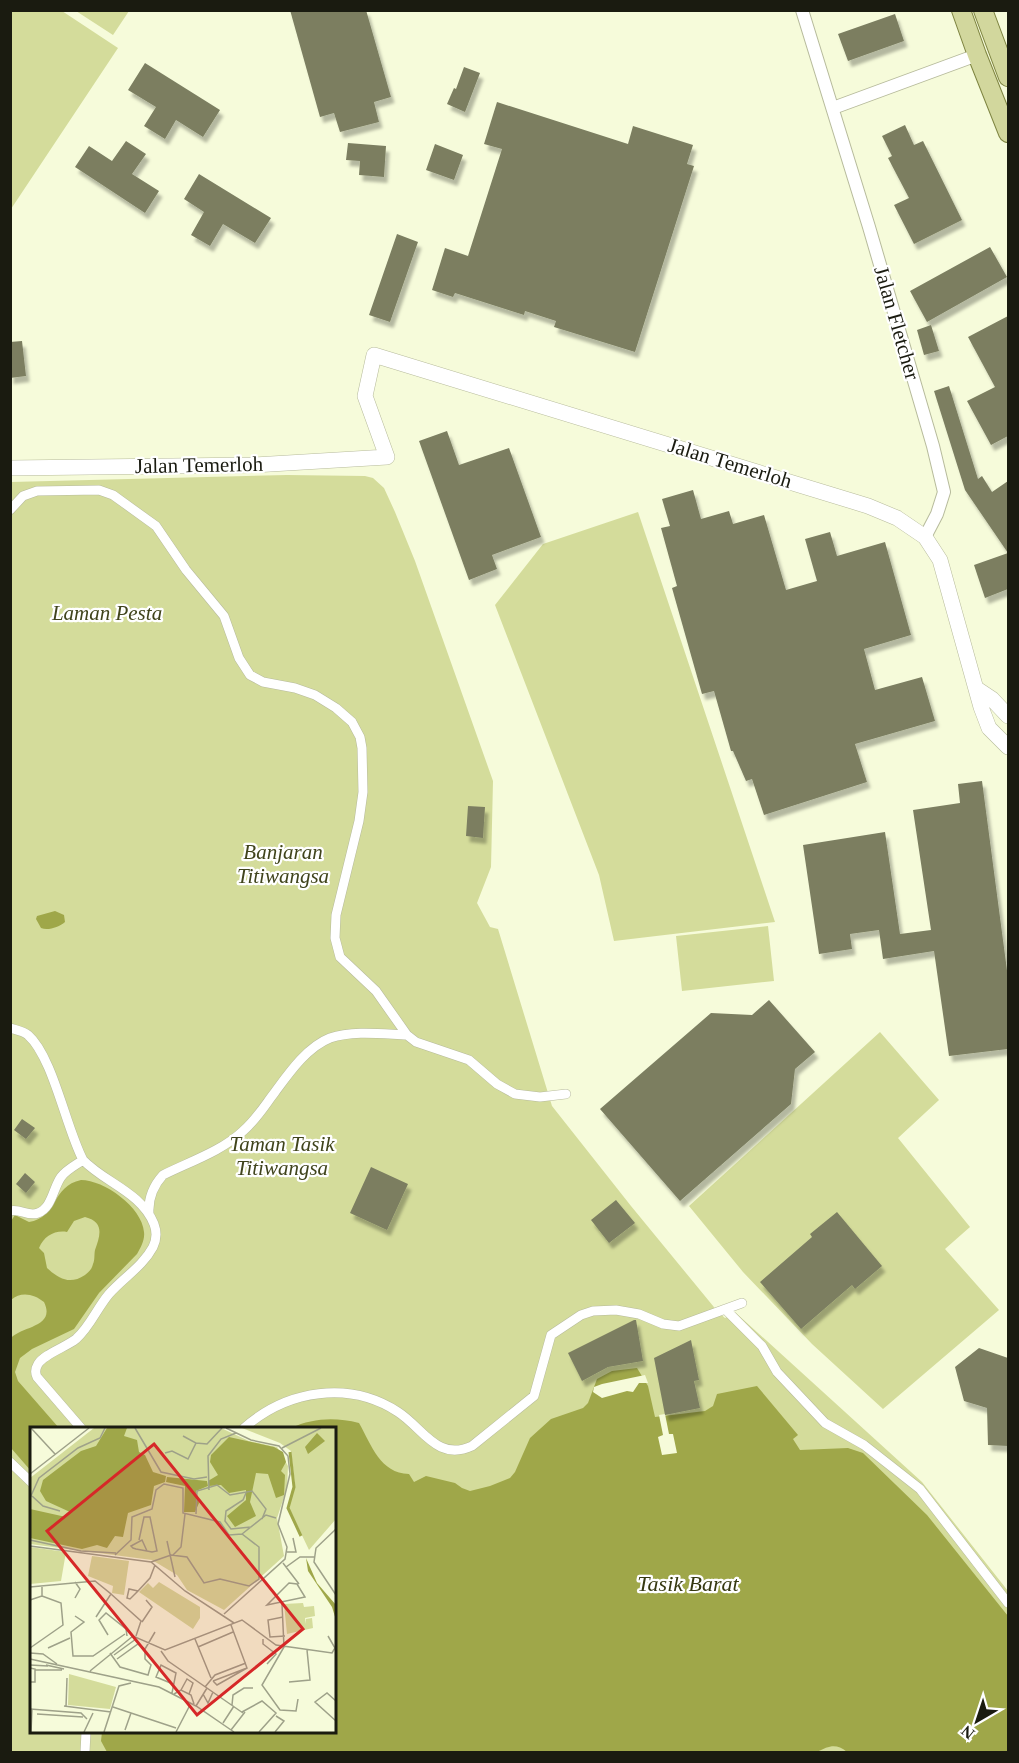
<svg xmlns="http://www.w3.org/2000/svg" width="1019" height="1763" font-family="'Times New Roman',serif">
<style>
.green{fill:#d4dc9b;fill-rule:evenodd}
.water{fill:#9fa749;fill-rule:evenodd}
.pier{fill:#f6fbda}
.building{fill:#7b7e61;filter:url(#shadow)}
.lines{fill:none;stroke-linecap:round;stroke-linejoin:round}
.pedestrian-casing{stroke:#b7bb9c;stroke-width:10}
.minor-casing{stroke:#b7bb9c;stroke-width:14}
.tertiary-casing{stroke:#b7bb9c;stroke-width:16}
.primary-casing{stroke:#7e8441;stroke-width:20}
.pedestrian{stroke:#fff;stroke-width:9}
.minor{stroke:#fff;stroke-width:12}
.tertiary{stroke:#fff;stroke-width:15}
.primary{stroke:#d2d79d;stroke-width:18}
.labels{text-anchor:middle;stroke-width:4.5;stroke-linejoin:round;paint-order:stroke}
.street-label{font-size:21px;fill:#1a1b10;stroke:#fff}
.park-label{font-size:21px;font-style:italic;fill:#40441c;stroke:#fff}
.water-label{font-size:22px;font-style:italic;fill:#363911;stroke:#fff}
.inset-river{fill:none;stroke:#9fa749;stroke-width:3}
.inset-road{fill:none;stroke:#9ea189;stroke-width:1.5}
.view{fill:#d62828;fill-opacity:0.15;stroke:#d62828;stroke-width:3}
.inset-edge{fill:none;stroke:#1a1b10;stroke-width:3}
</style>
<defs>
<filter id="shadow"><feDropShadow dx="3.5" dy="6" stdDeviation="1.5" flood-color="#0004"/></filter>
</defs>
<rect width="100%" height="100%" fill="#f6fbda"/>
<path class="green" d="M11,10l51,1 56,37 -107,161z
M76,11h53l-16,24z
M287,475l78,1 8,2 11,10 11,24 20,49 78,220 -2,86 -14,36 13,24 8,2 54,177 79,100 87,106 7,6 11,-5 186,169 86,109v161h-997v-1270zM32,1428h302v304h-302z
M638,512l137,410 -161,19 -15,-66 -104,-270 48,-61z
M768,926l6,55 -92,10 -6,-55z
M880,1032l59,68 -41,38 72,89 -25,22 54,61 -116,99 -71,-65 -69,-72 -54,-66z"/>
<path class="water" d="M55,911l9,4 1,7c-6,5 -17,9 -24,6l-5,-9 1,-3z
M81,1180c23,0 61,27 63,52 1,8 -3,15 -7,22l-38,39 -25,36 -42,20 -12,9 -5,14 3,9 41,47h-27l-1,43 -20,-23v-110c12,-12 45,-11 33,-36 -10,-8 -23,-11 -33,-2v-79l4,-6 14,7c28,-4 23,-36 52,-42zM85,1217c20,5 15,19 10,33 -1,5 0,10 -2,14 -1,5 -4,8 -8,11 -15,10 -26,4 -38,-7l-3,-15 -5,-5c5,-12 16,-18 28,-16l7,-11z
M637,1368l11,18 7,31 50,-6 8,-5 4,-12 40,-8 41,49 -5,4 7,11 48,-2 15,5 64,62 81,101v136h-161c-11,-9 -18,-6 -30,0h-710l-6,-11 1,-9h232v-304h-43c22,-10 44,-11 68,-5 13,23 21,50 50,51l5,8 12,-6 29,7 7,5 8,3 20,-5 20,-8 5,-6 15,-34 21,-19 32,-11 5,-5 9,-24 15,-8z"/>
<path class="pier" d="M645,1375l3,8h-9l-6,9 -6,-1 -25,7 -9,-6 1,-5 8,-3z
M665,1414l4,20h4l4,19 -15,2 -4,-18 5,-2 -4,-20z"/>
<path class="building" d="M290,10h76l25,87 -17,5 5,20 -39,10 -6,-19 -14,4z
M895,14l9,27 -56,20 -10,-27z
M145,63l75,47 -17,27 -27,-17 -11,19 -21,-13 12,-19 -28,-17z
M464,67l16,6 -15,39 -18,-8 7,-16 2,1z
M497,102l131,42 5,-18 60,19 -6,19 7,2 -59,186 -81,-25 2,-6 -31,-10 -1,4 -69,-22 -2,4 -21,-7 13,-42 23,8 34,-107 -18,-5z
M905,125l9,20 9,-4 39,79 -48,24 -20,-39 15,-7 -21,-40 4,-2 -10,-20z
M126,141l20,13 -14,20 27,17 -14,22 -70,-46 14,-21 23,15z
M348,143l38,3 -2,31 -25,-2 1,-14 -14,-1z
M435,144l28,11 -9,25 -28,-10z
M199,174l72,44 -16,25 -32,-19 -13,22 -19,-11 13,-23 -20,-13z
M397,234l21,8 -28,80 -21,-7z
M990,247l17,30 -80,45 -17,-31z
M1008,316v120l-17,9 -24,-44 28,-14 -27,-50z
M931,325l8,26 -15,4 -7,-25z
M22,341l4,35 -16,2v-36z
M949,386l29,93 4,-3 10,16 16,-11v108l-23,9 -11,-33 34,-12 -43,-63 -31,-99z
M447,431l12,34 50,-17 32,89 -49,18 5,14 -28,11 -50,-139z
M693,490l8,29 28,-8 4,13 31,-9 22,75 31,-9 -12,-42 25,-7 7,24 48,-14 26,93 -47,14 11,41 47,-13 13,44 -80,23 12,38 -103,33 -12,-36 -6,2 -13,-30h-2l-17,-60 -12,3 -30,-106 5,-2 -16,-58 9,-2 -8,-27z
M982,781l26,197v71l-59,7 -15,-105 -51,8 -4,-29 -29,4 2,15 -33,5 -16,-109 82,-13 15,102 31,-4 -18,-120 47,-7 -2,-19z
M468,806l17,1 -2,31 -17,-2z
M769,1000l46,52 -20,17 -4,35 -111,97 -80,-92 111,-96 41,2z
M22,1119l13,9 -9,11 -12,-9z
M371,1167l37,17 -21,46 -37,-17z
M25,1173l10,9 -9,11 -10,-9z
M616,1200l19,23 -26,20 -18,-23z
M837,1212l45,54 -27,23 -3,-4 -51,44 -41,-47 52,-45 -2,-3z
M634,1320h2l7,41 -35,6 -26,14 -14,-28z
M691,1340l8,40 -5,1 6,27 -35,7 -11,-57z
M979,1348l29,10v88l-20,-1 -1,-37 -23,-7 -9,-34z"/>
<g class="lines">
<g class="pedestrian-casing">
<path id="pedestrian" d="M10,510l13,-14 14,-5 62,-1 14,5 43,31 30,44 38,46 15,42 11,17 13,7 32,6 20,7 21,13 16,14 8,15 2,11 1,44 -4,29 -23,94 -1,23 5,19 36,34 31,44 9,7 53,18 28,24 18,10 25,3 26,-3
M10,1028c6,2 13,3 18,7 25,22 38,93 55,125 22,23 58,32 71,64 3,8 3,15 -1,23 -10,19 -30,31 -44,47 -12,14 -19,33 -33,45 -10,8 -32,15 -38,25 -3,5 -3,9 -1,13l44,51
M10,1211c10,-3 18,6 28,2 14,-5 15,-25 23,-36 5,-7 15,-12 22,-17
M149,1214c-1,-15 4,-28 14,-39 26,-13 59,-24 80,-44 13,-11 22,-26 32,-39 14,-19 32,-45 55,-54 23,-8 53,-4 77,-3
M725,1309l37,37 15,26 48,51 39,22 56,44 88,114
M244,1428c43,-38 105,-48 154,-16 25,16 39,50 74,34l62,-50 17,-61 30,-20 12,-4 23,-1 23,4 24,10 16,2 63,-23
M10,1462l22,21
M85,1752l1,-20"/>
</g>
<g class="minor-casing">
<path id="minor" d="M802,10l67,217 64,219 11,46 -7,22 -12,23
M833,108l144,-53"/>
</g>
<g class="tertiary-casing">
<path id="tertiary" d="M10,468l243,-3 134,-8 -22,-61 9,-41 494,151 29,12 28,19 15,23 41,147 8,21 19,19
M977,689l15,10 16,17"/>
</g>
<g class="primary-casing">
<path id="primary" d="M961,10l16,45 31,78
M983,10l25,67"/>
</g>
<use href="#pedestrian" class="pedestrian"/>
<use href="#minor" class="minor"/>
<use href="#tertiary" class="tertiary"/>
<use href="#primary" class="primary"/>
</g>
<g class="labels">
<g class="street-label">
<text transform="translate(897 323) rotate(74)" y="7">Jalan Fletcher</text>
<text transform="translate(730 463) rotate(17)" y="7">Jalan Temerloh</text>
<text transform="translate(199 465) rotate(-1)" y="7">Jalan Temerloh</text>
</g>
<g class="park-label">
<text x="107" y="620">Laman Pesta</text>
<text x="283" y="859">Banjaran<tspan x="283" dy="24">Titiwangsa</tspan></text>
<text x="282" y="1151">Taman Tasik<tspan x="282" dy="24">Titiwangsa</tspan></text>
</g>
<g class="water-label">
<text x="688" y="1591">Tasik Barat</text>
</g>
</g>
<g transform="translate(30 1427)">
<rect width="306" height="306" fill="#f6fbda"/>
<path d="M64,1h127l28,13 28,6 11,19 -1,22 -10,30 7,38 -60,54 -37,-20 -10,-15 -25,-15 -122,-16v-66zM212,1h94v91l-27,31 -20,-42 6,-24 -4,-33 -11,-8zM0,120l36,5 -5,29 -31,3zM62,129l37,5 -5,34 -12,-2 1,-7 -25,-10zM129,155l41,25v11l-7,11 -54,-37 9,-9 5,5zM273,176l1,4 10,-1 1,10 -10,2 1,6v-5l6,-1 1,10 -26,6 -3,-30zM39,247l47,13 -6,22 -42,-4z" fill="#d4dc9b"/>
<path d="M77,1h20l-3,8 13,4 2,12 6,3 8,17 13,4 -1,6 -11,4 -3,19 -23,8 -5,24 -8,-1 -8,12 -10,-3 -15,4 -52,-11v-29l36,8 4,-5 -24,-11 -6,-10 3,-11 38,-29 15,-5zM287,6l8,8 -17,13 -3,-7zM199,10l45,10 9,5 3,10 -5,9 4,4 -1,20 -8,3 -8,-24 -12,-1 -6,29 6,14 -21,11 -8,-11 19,-16v-10l-17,3 -8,-8 -12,1 -1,-5 10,-6 -8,-13 1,-7zM137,50l40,4 1,5 -12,5 3,12 -4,9h-11l1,-26 -19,-4zM276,131l11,25 19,22v15l-4,-13 -24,-36z" fill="#9fa749"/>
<path class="inset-river" d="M260,25l4,35 -6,21 13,28"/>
<path class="inset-road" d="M1,1l24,26M105,1l26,44 33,7 13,-2M166,16l11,1 15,-16M252,21l39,-20M135,26l7,-2 16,8 8,-16 -13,-7M0,47l59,-46M179,63l-1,-34 13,-17 15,-6M216,66l-3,7 -17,11 -1,10 6,8 20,-2M2,69l11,10 17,5M0,71l9,-20 39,-30 22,-10 5,-10M166,87l1,-23 20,-6 13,10 22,-4 14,18 -4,10M306,102l-20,19 -2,14 22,33M212,107l24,-19 10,3M0,113l51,11 35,2M109,113l5,-23h6l7,34 -5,1 -5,-1 -11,-2 -3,-1 -2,-2 11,-6 5,11M137,114l8,36M0,119l121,16 34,29 49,32M257,125h9l-3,-14M85,128l16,-15 1,-23 20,-8 4,-19 8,-6 19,4v25l37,9 9,13 13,-1 17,13v32l-10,7 -29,-7 -16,4 -17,-26 -16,-2 -20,7M143,128l8,-8 4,-33M253,136l3,4 14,-10h14M256,140l13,17M45,155l5,7 -5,9M259,156l8,1 8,13 -38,8zM0,160l65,-6 16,13 -15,23M108,164l-9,-2 -2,9 3,1 8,-8 12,-13 5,-13M81,167l30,27 -5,15M0,173l12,-4v-9M252,177l2,43 -22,38 18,25 16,1 2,-12M194,187l61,-55 2,-12 -9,-23 12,-50 -2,-18 -9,-10 -28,-6 -25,-12M45,189l9,6 -13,10 2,24h20l32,-22M253,190l-15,3 2,17 15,-1M112,195l10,-15 -6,-7M78,208l-9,-15 7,-7 20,16 1,7M165,212l16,39M233,212v5l13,10 -9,10M168,220l35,-15M0,221l33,-23 -2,-22 -19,-7M18,221l22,-10M131,224l7,10 75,52M0,226l13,1 14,10M80,226l10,14 28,8 3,-10 -6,-6v-10l10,-17M84,228l22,-16M0,232l129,28 37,19 38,26M87,232l21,-15 7,5M0,238l18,1M16,238l18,4M0,241l5,1v13h-5M5,243h27M60,244l43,-35 32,14 77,-30 34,25 56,8 3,-5 -7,-12M183,254l34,-13 -16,-43M183,254l4,4 30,-17M259,255l21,-2 -3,-30M175,260l10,-12 31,-12M151,263l6,-11 6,4 -4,11M142,266l4,-20 -15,-8 -5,12 17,7M144,267l7,-4 10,5 3,9M173,267l5,9 5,-11M306,274l-9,-8 -12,9 21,19M202,278l1,-10 11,-7h9M34,279l47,6M166,279l11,-18M36,280l1,-29M83,280l63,21M0,282l51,4 6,6M212,285l20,-11 14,12 -17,19M7,287l46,3M193,296l11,-17M95,303l6,-17M201,303l14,-18M1,305l1,-23M54,305l9,-19M74,305l15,-46 12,-3M146,305l14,-27M245,305l9,-11 -8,-5"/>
<path class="view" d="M124,17l149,185 -106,86 -150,-184z"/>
<rect width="306" height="306" class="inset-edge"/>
</g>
<rect width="1019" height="1763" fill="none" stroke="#1a1b10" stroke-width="24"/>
<g transform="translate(977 1721) rotate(219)" stroke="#ffffff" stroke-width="4.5" paint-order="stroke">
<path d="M0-4.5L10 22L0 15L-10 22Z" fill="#1a1b10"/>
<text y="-9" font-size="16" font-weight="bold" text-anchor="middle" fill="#1a1b10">N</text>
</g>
</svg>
